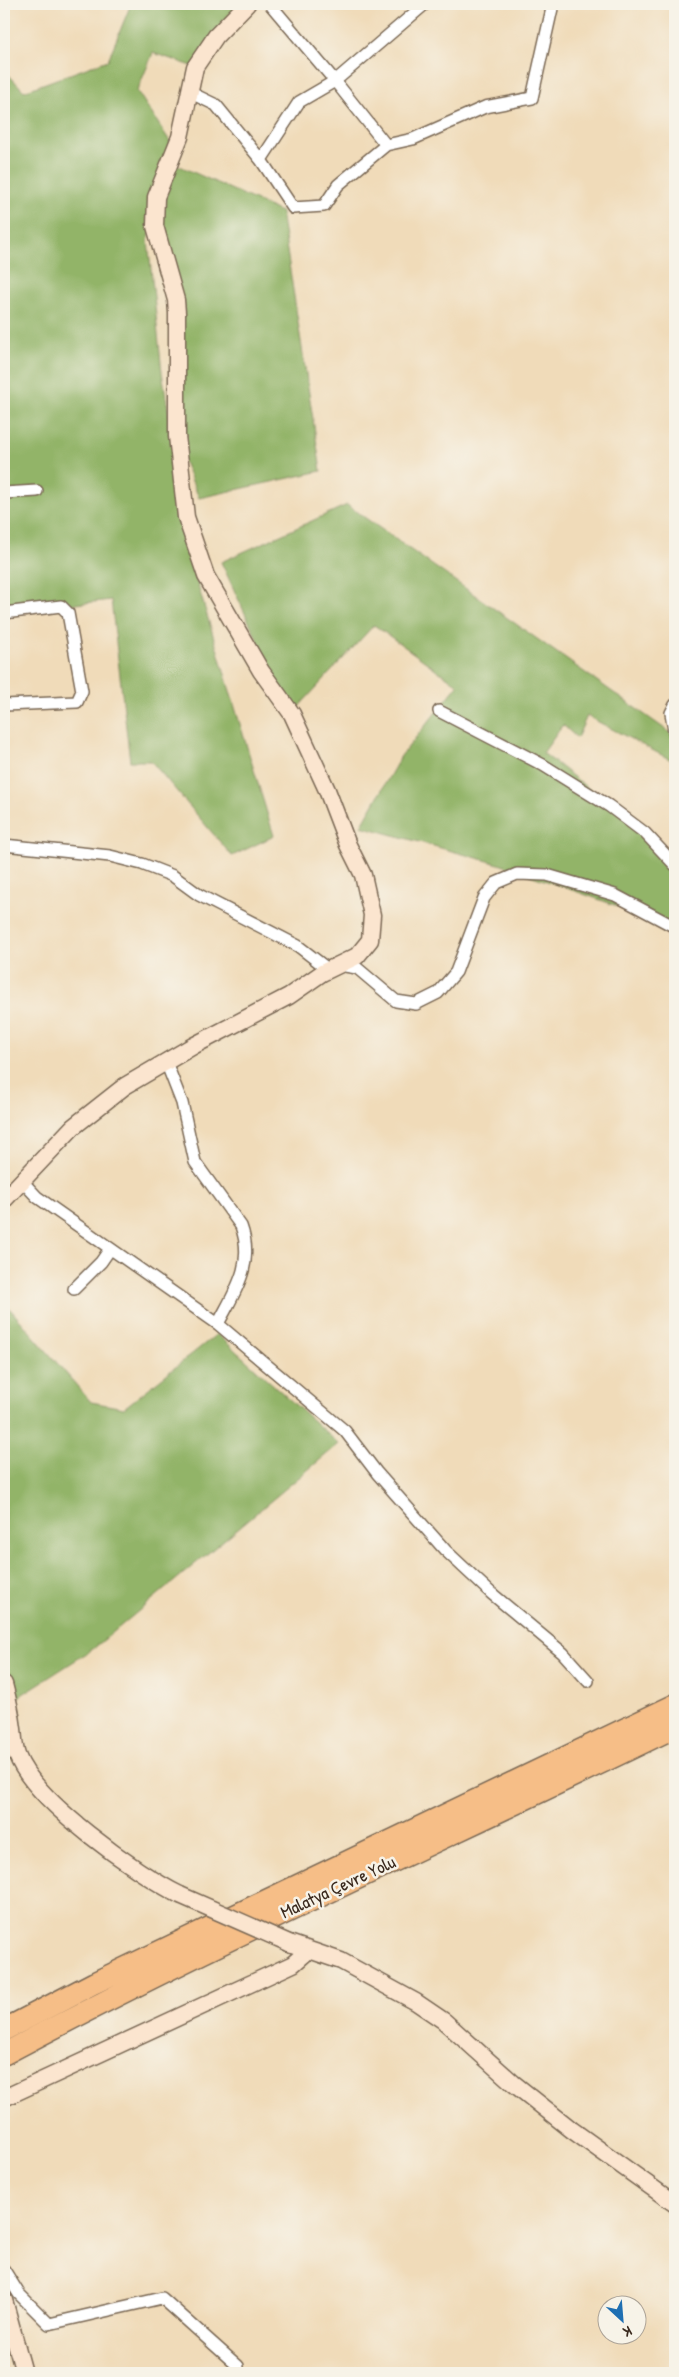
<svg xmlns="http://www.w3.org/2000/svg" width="679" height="2377" font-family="'Patrick Hand',sans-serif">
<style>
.forest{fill:#92b468;stroke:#666f43}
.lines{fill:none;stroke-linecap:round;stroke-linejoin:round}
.street-casing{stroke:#7a6854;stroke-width:14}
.secondary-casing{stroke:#7a6854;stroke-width:19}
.highway-casing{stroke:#7a6854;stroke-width:24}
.street{stroke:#fff;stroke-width:11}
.secondary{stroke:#fbe5cf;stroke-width:16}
.highway{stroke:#f6be87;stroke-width:21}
.secondary-bridge-casing{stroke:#7a6854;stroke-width:19;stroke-linecap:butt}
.secondary-bridge{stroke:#fbe5cf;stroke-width:16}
.labels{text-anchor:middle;stroke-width:5;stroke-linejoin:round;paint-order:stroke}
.street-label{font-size:18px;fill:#3b2a1e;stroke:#f7f3e8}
</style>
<rect width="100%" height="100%" fill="#f7f3e8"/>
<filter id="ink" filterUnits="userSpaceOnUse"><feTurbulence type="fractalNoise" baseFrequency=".02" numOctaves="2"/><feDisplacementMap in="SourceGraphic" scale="10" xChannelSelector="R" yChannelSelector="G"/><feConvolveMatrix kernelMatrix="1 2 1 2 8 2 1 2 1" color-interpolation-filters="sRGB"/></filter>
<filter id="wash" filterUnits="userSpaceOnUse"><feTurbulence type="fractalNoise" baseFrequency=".0096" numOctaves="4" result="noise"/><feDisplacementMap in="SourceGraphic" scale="20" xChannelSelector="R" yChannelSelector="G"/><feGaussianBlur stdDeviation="1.12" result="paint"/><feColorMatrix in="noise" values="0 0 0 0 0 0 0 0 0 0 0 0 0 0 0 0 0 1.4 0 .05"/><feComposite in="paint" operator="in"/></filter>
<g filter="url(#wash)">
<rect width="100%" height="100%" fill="#f0dbb9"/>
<path class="forest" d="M131,4h116l-52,63 -42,-14 -16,38 38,58 -4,13 110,50 40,259 -122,27 -20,-48 -2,-137 -22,-87 5,-24 -12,39 14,131 34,207 78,257 -42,20 -81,-95h-21l-19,-161 -107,12v-542l20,21 84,-31z
M347,505l328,231v26l-88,-46 -10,22 -14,-13 -20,28 102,80 30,27 -1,66 -175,-62 -138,-38 40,-70 57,-71 -84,-60 -82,89 -71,-152z
M4,1302l87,100 33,6 93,-74 122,110 -246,205 -84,54 8,51 -13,5z"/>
</g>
<g filter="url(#ink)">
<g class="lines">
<g class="street-casing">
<path id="street" d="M270,4l65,77 90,-77
M335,81l51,64 -48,40 -14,21 -31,2 -32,-48 38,-58z
M189,92l27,13 45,55
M386,145l27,-6 72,-32 47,-9 21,-94
M4,493l33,-2
M4,613l57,-7 7,7 14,78 -5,11 -73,3
M675,705l-4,8 4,23
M439,711l104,54 66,41 36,27 30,32
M4,845l106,11 32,8 31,12 26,19 99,51 31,24
M339,965l18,3 39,33 20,3 22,-11 18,-21 28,-74 12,-15 21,-9 30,1 68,20 60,32
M166,1062l16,41 13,59 46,64c14,38 -6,65 -23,98l127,107 32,42 68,77 46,43 72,60 25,28
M21,1180l16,17 181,127
M74,1289l27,-27 9,-13
M4,2270l15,24 30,30 113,-26 76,68"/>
</g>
<g class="secondary-casing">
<path id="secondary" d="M4,1200l69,-73 52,-41 68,-40 96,-50 33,-23 35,-17 13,-16 2,-25 -9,-40 -15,-30 -21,-55 -35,-76 -31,-43 -55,-95 -20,-59 -9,-81v-123l-1,-13 -21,-74 1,-29 24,-60 15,-70 21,-31 31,-32
M4,1684c4,15 7,29 9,45 1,8 1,18 4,26 17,46 119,118 163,140
M289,1943l52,18 75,41 28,19 69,62 59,47 103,74
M4,2098l289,-134 16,-14
M4,2300l20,73"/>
</g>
<g class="highway-casing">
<path id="highway" d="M4,2030l90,-47 581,-278
M4,2054c220,-117 447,-218 671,-327"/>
</g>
<use href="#street" class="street"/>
<use href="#secondary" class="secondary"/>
<use href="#highway" class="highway"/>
<g class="secondary-bridge-casing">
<path id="secondary-bridge" d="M180,1895l109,48"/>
</g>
<use href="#secondary-bridge" class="secondary-bridge"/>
</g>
</g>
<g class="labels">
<g class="street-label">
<text transform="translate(338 1887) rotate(-25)" y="6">Malatya Çevre Yolu</text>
</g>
</g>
<rect width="679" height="2377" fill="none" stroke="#f7f3e8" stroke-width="20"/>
<g transform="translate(622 2320) rotate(154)"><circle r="24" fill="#f7f3e8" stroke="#aca397"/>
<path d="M0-4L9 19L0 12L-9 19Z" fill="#1f6fb2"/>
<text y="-8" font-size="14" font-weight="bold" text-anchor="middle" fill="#3b2a1e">K</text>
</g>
</svg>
